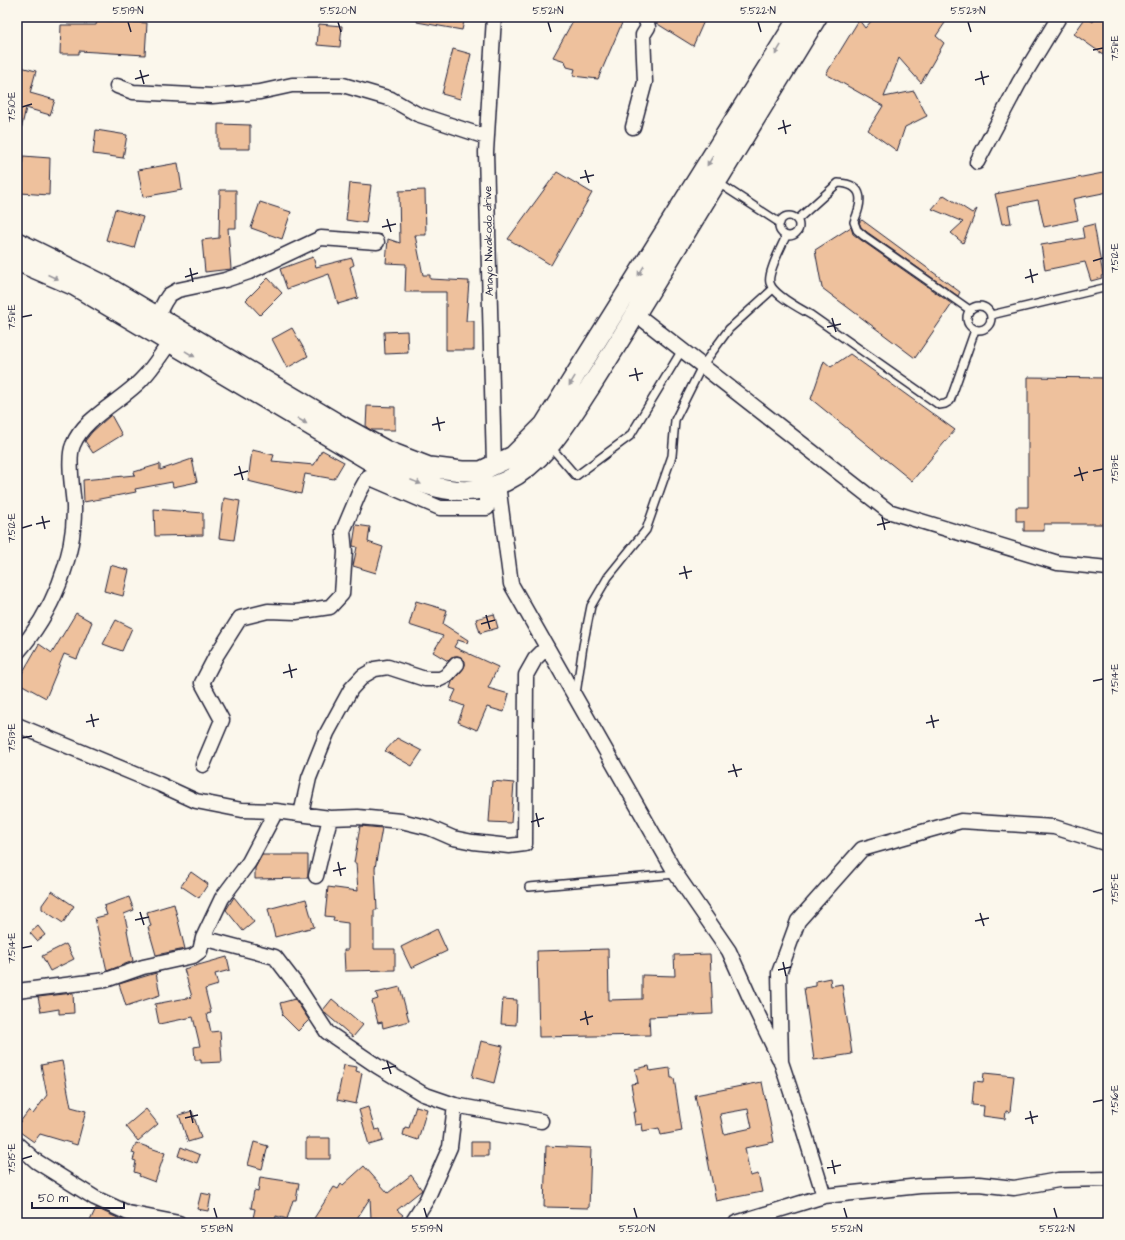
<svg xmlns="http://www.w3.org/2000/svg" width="1125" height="1240" font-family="'Architects Daughter',sans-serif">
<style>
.building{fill:#eec19d;stroke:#22223b;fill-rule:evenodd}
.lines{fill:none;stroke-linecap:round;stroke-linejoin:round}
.lane-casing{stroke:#22223b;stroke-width:10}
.street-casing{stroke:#22223b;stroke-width:17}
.secondary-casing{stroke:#22223b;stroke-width:22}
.lane{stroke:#fbf7ec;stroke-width:7}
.street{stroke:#fbf7ec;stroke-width:14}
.secondary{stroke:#fbf7ec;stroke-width:19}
.oneway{fill:#99979c}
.ticks{fill:none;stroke:#22223b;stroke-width:1.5}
.labels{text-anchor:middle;stroke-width:3.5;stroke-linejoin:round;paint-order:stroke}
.street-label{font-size:11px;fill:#22223b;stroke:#fbf7ec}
.neatline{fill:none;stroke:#22223b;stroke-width:1.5}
.ticks-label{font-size:10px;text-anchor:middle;fill:#22223b}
</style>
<rect width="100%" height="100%" fill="#fbf7ec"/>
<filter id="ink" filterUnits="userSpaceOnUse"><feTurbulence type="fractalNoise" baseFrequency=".025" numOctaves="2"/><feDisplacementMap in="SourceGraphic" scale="8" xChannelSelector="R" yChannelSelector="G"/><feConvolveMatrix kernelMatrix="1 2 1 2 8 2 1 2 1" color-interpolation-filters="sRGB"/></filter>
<g filter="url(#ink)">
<path class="building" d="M418,17h47l-3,13 -45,-8z
M575,17h12l7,3 2,-3h5l8,5 2,-3 11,4 -24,56 -25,-3 2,-7 -8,-2 -2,-6 -12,-4z
M654,17h45l5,4 -11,25 -37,-23z
M875,17h74l-13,19 8,7 -23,40 -22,-25 -15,39 30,-6 13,25 -22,11 -8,24 -29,-21 15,-24 -57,-32 33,-54 6,8z
M1086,17l7,5 3,-5h12v41l-34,-24z
M97,20l50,3 -2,32 -66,-4v3h-19l1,-29h35z
M319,24l23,2 -2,21 -23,-2z
M453,49l18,5 -11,45 -18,-5z
M17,66l19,5 -6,22 25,7 -5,15 -24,-7 -5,22h-4z
M218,124l32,1v24h-32z
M96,130l31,5 -4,23 -30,-4z
M23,156l27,2 -1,37 -28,-2z
M178,163l4,27 -39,7 -5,-27z
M557,172l35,21 -41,72 -43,-26z
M1108,172v20l-35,7 5,21 -34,7 -6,-27 -30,6 3,17 -9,1 -7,-30z
M350,183l21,2 -5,38 -20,-3z
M220,190h16v38h-8l3,41 -26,3 -3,-32 17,-2z
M425,190l1,45h-11l8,40h7v4l39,2 -3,40h8v29h-28v-58h-41l1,-28 -20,-1 2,-24 12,4 -1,-52z
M944,195l28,18 5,-4 -14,34 -12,-10 12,-11 -31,-13z
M260,202l31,10 -9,27 -31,-11z
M115,209l28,8 -9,31 -28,-8z
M862,220l98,72 -2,4 -91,-64 -6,-5 -2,-5z
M1094,224l9,51 -2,1 1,2 -11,3 -6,-19 -40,8 -4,-25 43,-7 -2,-11z
M851,227l2,7 8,6 91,64 -37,54 -93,-70 -7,-38z
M313,257l3,10 36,-9 2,7 -4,2 8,31 -20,6 -9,-30 -42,15 -7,-20z
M268,278l14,15 -22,22 -14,-15z
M292,328l16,28 -21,12 -15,-29z
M407,331l1,22 -23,1 -1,-22z
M850,354l105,76 -43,51 -101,-82 13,-38 7,6z
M1028,377l80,1v146h-64v7h-20v-10h-8v-14h12z
M367,406l28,1v23h-24l-5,-3z
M111,415l11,20 -29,18 -8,-12 7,-9z
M252,450l22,5 -2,6 42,4 8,-15 22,12 -10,17 -29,-5 -4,20 -53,-13z
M192,459l5,23 -24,5 -1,-5 -37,7 1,3 -52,10 -1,-22 52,-5 -1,-3 26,-8v6z
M224,498l16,3 -6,39 -15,-2z
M154,509l49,4v22l-48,1z
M356,525l14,2 -2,15 15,5 -7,26 -23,-7 4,-19 -4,-1v-2z
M110,565l19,5 -6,26 -19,-5z
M416,601l31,9 -4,14 25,16 -1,3 -9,-3 -4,7 44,20 -10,21 21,6 -5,18 -17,-5 -10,23 -19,-8 6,-16 -13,-5 5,-11 -6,-2 2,-6 11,-13 2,-4v-4l-3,-3 -4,-2h-4l-6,5 -15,-9 10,-16 -34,-11z
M76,613l16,9 -15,37 -13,-5 -18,44 -29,-16 22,-38 13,9z
M494,614l4,14 -18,5 -4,-14z
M116,620l16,8 -10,23 -19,-7z
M397,738l25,13 -10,15 -27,-15z
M492,781l22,2 -3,40 -22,-1z
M360,826l22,2 -7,40 2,42h-3v39h21v21l-50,1 -1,-21h4v-27l-15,-2 1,-4 -9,-1 3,-29 30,4 -2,-28h-2z
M262,855h46v23l-53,1v-11z
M191,872l17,12 -9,14 -18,-12z
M52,891l22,15 -11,17 -21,-14v-4z
M129,897l5,13 -10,4 4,16h-1l6,31 -26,10 -12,-53 12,-3 -3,-9z
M234,897l20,25 -11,9 -17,-21z
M306,899l8,28 -39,10 -7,-28z
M174,904l11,45 -29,6 -8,-28 3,-1 -4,-14z
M38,926l7,9 -8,6 -7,-8z
M437,929l10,22 -36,17 -10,-21z
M66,944l8,15 -24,12 -8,-15z
M608,949l1,51 33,-1v-24l33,1 -1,-21 36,-1 3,60 -64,3 1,18 -111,2 -2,-86z
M227,957l3,13 -15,4 3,11 -13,4 6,24 -4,1 4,18 9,-1 2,31 -21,1v-3h-6l-1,-13 6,-1 -7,-29 -34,7 -4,-20 37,-7 -8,-28z
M156,973l4,22 -34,11 -7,-22z
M830,978l1,8 11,-2 10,70 -38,6 -10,-72 12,-2v-5z
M400,987l9,34 -26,7 -1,-6 -4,1 -6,-22 6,-2 -2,-6z
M73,993l1,20 -15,1v-5l-18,3 -3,-15z
M295,999l14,21 -11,11 -16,-16 1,-1 -3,-11z
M332,999l31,26 -10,12 -27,-23 -3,-4z
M503,999l14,1 -1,25 -15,-1z
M481,1041l22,5 -9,37 -22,-6z
M62,1061l9,46 15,4 -9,34 -37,-11 -6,8 -17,-12v-4l12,-16 4,4 14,-19 -6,-30z
M344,1065l13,2 -1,4 6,2 -6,31 -19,-4z
M649,1066l1,5 20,-3 1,10h3l8,53 -21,4 -2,-7 -16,3 -1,-7 -7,1 -2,-13h3l-5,-28 7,-1 -3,-14z
M984,1073l30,3 -4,36 -4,-1 -1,8 -22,-3 1,-10 -12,-1 2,-24 9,1z
M762,1082l12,60 -29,6 5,28 8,-2 4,18 -46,9 -21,-106zM748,1109l4,19 -28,6 -4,-20z
M416,1106l11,3 -9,31 -15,-5 2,-8 4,1z
M368,1107l7,23 5,-1 3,12 -14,4 -10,-35z
M146,1109l12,15 -20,17 -12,-15z
M192,1111l9,27 -13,4 -9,-27z
M306,1138h24v21h-24z
M254,1142l14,4 -6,23 -14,-4z
M471,1142h17v14h-17z
M136,1143l29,10 -10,29 -16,-6 1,-2 -6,-2 2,-11 -3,-1 2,-6 -3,-1z
M546,1146l45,2 -2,60 -45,-1z
M181,1147l19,8 -3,8 -19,-7z
M364,1166l24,27 23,-18 11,15 -25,20 6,5 -6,8h-14l-6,-5h-6l-1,-20 -16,25h-43l23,-36 4,2 3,-5 2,1z
M260,1177l39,6 -3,17h-3l-6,19 -11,-3 -1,6 -22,-4 2,-9 -4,-1 3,-17 4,1z
M201,1193l10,2 -3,16 -11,-2z
M96,1208l28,13 6,2h-41z"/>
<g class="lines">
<g class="lane-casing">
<path id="lane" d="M717,182l63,41
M779 226a10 10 0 1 1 20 0a10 10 0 1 1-20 0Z
M797,220l41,-37c28,1 24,20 16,39l3,8 7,6 106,74
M786,236c-4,10 -19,37 -16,47 3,12 31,26 41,32l128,90 6,-1 5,-3 25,-71
M967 318a12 12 0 1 1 24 0a12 12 0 1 1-24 0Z
M991,315l117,-28
M550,446l26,30 54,-40 52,-86
M576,694l7,-48 8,-40 17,-29 38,-47 26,-74 3,-36 27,-54 27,-37 44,-40
M529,887l147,-13"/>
</g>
<g class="street-casing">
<path id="street" d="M494,17l-8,135 8,314
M117,86l16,6 79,4 48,-4 32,-7h51l48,14 26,15 69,23
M633,127l12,-45 -2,-47 5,-8 -3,-10
M977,162l42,-79 40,-66
M636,314l252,197 170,52 50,5
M157,316l8,-15 4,-6 9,-5 47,-10 24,-8 72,-34 56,4
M498,484l13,100 165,290 53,77 21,47 29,60
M17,653c35,-40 58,-94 57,-147 -1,-15 -7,-48 -1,-61 11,-28 49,-44 69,-66 11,-11 19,-25 28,-37
M17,725l142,59 37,17 46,9 34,1 54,7 28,-1 43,4 29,7 23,10 20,4 36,4 16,-2 1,-169 9,-16 12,-12
M203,765l19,-45 -20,-37 14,-27 24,-38 28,-7 28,1 34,-5 12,-13 3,-42 -2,-21 16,-38 9,-16 72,31h47l-2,-19
M301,814l8,-36 18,-45 24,-44 12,-13 12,-7 13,-2 37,12h15l6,-3 11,-12
M1108,844l-54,-17 -93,-6 -99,28 -64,72 -19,52 2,89 22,66 21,68 96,-10 59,-2 35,4 44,-8 50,-1
M316,876l14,-58
M203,938l72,19 20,26 32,49 50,34 46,28 32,11 86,16
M17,991l89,-11 37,-13 50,-11 7,-5 3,-13 19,-40 27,-36 27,-51
M17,1144l19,17 59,37 33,15 51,10
M412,1223l15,-24 23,-52 5,-42
M736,1223l88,-27"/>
</g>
<g class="secondary-casing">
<path id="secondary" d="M17,242l87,43 234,139 47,26 44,17 33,4h19l32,-15 31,-31 255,-408
M17,261l58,25 304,180c41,17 82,37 127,15 39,-19 61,-59 85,-95 25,-39 49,-79 73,-118 51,-84 102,-167 153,-251"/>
</g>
<use href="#lane" class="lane"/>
<use href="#street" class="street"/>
<use href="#secondary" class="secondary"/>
</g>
<defs><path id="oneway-solid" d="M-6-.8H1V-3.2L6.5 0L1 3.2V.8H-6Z"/></defs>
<g class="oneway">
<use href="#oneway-solid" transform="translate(778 50) rotate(121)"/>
<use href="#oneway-solid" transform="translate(710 161) rotate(122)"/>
<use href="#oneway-solid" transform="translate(641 271) rotate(122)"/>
<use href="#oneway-solid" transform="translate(53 277) rotate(24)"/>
<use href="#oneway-solid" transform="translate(190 354) rotate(31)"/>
<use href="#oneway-solid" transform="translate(572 381) rotate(122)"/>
<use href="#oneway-solid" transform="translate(302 421) rotate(31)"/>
<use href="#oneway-solid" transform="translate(416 482) rotate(22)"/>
</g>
</g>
<path class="ticks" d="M128,22l3,10M338,22l3,10M548,22l3,10M758,22l3,10M968,22l3,10M1093,50l10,-2M140,70l4,14M981,71l3,14M135,79l14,-4M975,80l14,-4M22,107l10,-3M783,120l3,14M778,129l13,-4M585,170l4,13M580,178l14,-3M387,219l4,13M382,227l14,-3M1093,261l10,-3M190,268l3,14M1030,269l3,14M185,277l13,-4M1025,278l13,-4M22,317l10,-2M832,318l4,14M827,327l14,-3M635,368l3,13M629,376l14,-3M437,417l3,14M432,425l13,-3M239,466l4,14M1079,467l4,14M1093,471l10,-2M234,475l14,-4M1074,476l14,-4M42,516l3,13M882,517l3,13M36,524l14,-3M877,525l13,-3M22,528l10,-3M684,566l3,13M679,574l13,-3M486,615l4,14M481,624l14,-4M289,664l3,14M283,673l14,-4M1093,681l10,-2M91,714l3,13M931,715l3,13M86,722l13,-3M926,723l13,-3M22,738l10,-2M733,764l4,13M728,772l14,-3M536,813l3,14M531,822l13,-4M338,862l3,14M333,871l13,-3M1093,892l10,-3M140,912l4,13M980,913l4,13M135,920l14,-3M975,921l14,-3M22,948l10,-2M783,962l3,14M778,970l13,-3M585,1011l3,14M580,1020l13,-4M387,1061l4,13M382,1069l14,-3M1093,1102l10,-2M190,1110l3,13M1030,1111l3,13M185,1118l13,-3M1025,1119l13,-3M22,1159l10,-3M832,1160l3,14M827,1168l14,-3M214,1208l3,10M424,1208l3,10M634,1208l3,10M844,1208l3,10M1054,1208l3,10"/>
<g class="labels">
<g class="street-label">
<text transform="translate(488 241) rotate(-91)" y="4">Anayo Nwakodo drive</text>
</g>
</g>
<rect width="1125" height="1240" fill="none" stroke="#fbf7ec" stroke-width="44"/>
<path d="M32 1202v6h92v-6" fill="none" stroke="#22223b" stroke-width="2"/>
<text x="38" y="1202" font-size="12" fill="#22223b" stroke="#fbf7ec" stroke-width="3" paint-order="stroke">50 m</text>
<rect x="22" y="22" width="1081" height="1196" class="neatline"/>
<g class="ticks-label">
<text x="128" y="14">5.519°N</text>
<text x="338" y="14">5.520°N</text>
<text x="548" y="14">5.521°N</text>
<text x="758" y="14">5.522°N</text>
<text x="968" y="14">5.523°N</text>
<text transform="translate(1114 48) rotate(-90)" y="4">7.511°E</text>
<text transform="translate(11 107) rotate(-90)" y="4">7.510°E</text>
<text transform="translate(1114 258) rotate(-90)" y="4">7.512°E</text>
<text transform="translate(11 317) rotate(-90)" y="4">7.511°E</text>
<text transform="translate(1114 469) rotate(-90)" y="4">7.513°E</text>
<text transform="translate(11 528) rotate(-90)" y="4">7.512°E</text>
<text transform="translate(1114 679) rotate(-90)" y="4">7.514°E</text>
<text transform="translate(11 738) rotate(-90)" y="4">7.513°E</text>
<text transform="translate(1114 889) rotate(-90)" y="4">7.515°E</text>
<text transform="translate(11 948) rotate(-90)" y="4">7.514°E</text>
<text transform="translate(1114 1100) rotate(-90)" y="4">7.516°E</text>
<text transform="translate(11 1159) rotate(-90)" y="4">7.515°E</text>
<text x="217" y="1232">5.518°N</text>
<text x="427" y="1232">5.519°N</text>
<text x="637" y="1232">5.520°N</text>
<text x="847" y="1232">5.521°N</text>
<text x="1057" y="1232">5.522°N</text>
</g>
</svg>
